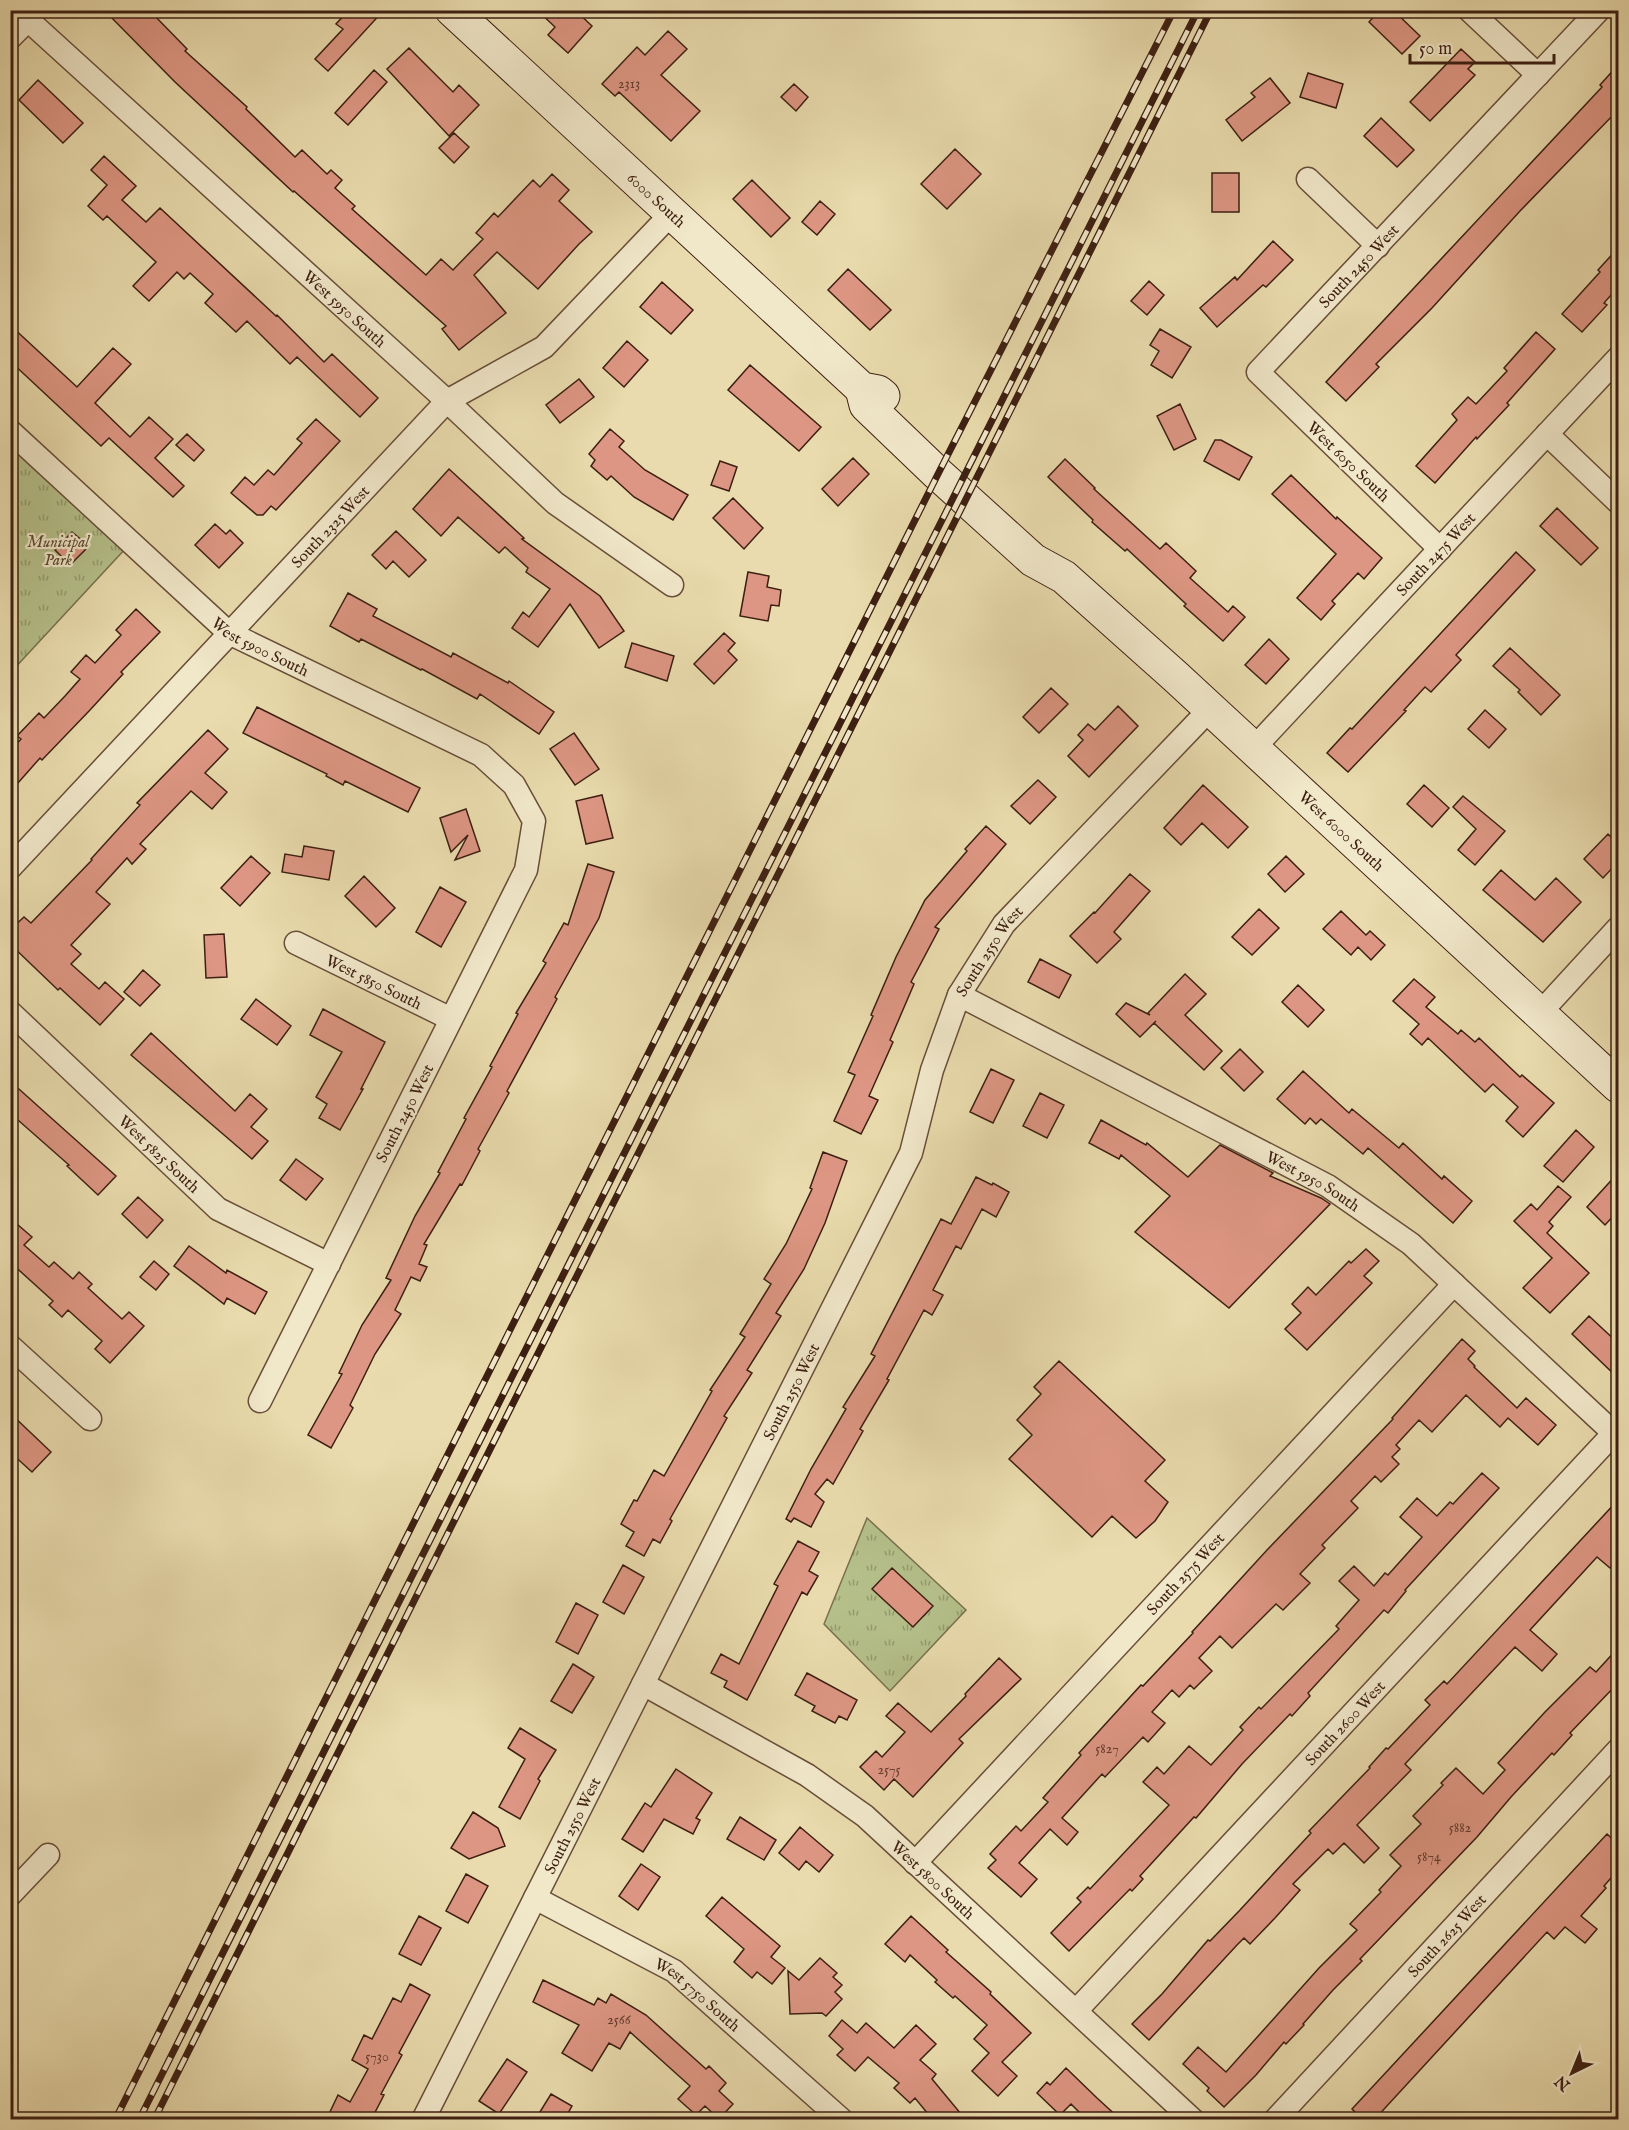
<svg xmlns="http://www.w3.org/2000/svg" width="1629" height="2130" font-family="'IM FELL English',serif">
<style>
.park{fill:url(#park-tufts);stroke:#79704e;stroke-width:1.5}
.building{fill:#dd9683;stroke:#3d1f12;stroke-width:1.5}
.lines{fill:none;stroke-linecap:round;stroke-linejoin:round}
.street-casing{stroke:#684e39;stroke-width:25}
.secondary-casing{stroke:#3d1f12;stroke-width:35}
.street{stroke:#f1e8ca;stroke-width:22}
.secondary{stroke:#f1e8ca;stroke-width:33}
.rail-casing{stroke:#3d1f12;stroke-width:7}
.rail{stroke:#f1e8ca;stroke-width:4.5;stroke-dasharray:14;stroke-linecap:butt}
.labels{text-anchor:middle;stroke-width:4.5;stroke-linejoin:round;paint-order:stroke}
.number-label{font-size:14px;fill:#653d2e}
.street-label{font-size:16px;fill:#3d1f12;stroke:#f1e8ca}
.park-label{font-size:16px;font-style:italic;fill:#5b4730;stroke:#f1e8ca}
</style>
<defs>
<pattern id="park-tufts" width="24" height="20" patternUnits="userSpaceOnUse" patternTransform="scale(1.5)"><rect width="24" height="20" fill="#b5c08a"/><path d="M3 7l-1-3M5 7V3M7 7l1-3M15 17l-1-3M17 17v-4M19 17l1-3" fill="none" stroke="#949b6f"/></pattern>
</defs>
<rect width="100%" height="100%" fill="#e9dbad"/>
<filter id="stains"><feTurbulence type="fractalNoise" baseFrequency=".00333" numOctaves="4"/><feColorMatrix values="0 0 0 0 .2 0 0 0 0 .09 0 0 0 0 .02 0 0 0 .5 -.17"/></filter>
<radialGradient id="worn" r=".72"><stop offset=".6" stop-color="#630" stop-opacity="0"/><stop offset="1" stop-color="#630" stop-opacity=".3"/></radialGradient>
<path class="park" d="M10,441l116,107 -115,124h-1z
M867,1518l99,92 -76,81 -66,-67z"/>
<path class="building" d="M104,10h45l38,39 -2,2 62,56 -1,2 49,48 7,-7 25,24 4,-4 11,10 -7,8 20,18 -3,3 74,66 15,-16 12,11 30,-31 -7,-6 18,-20 4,4 35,-37 7,7 12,-13 17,16 -10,11 33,31 -13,12 -41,45 -41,-37 -23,23 32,38 -47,37 -17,-21 4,-3 -152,-135 -1,1 -118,-110z
M349,10h35l-56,61 -13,-12 28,-30 -7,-5z
M537,10h38l17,16 -24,27 -20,-18 7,-8z
M1380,10h13l27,26 -18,18 -33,-32z
M668,31l19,18 -26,26 39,36 -29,30 -52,-49 -4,4 -13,-12 35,-37 8,8z
M409,48l44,44 6,-7 20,20 -30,31 -62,-67z
M1461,49l14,13 -7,7 7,6 -45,46 -20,-19z
M1618,65v45l-98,101 -88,97 -56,56 3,3 -33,34 -20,-19 276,-295 -2,-2z
M374,70l13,12 -39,43 -13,-12z
M1308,73l35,11 -7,24 -36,-11z
M1270,78l20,25 -48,38 -16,-21 29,-23 -4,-4z
M38,80l45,43 -20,20 -44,-43z
M794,84l14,13 -12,14 -15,-14z
M1381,118l33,32 -17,17 -33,-31z
M454,133l15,14 -15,16 -15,-15z
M955,149l26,25 -34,35 -26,-25z
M104,156l32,30 -14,14 24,22 14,-14 116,108 1,-1 47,47 8,-8 46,44 -18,19 -63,-60 -7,7 -43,-43 -11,11 -31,-29 8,-9 -23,-21 -6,6 -7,-7 -28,29 -16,-15 23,-24 -49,-46 -4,4 -15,-14 19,-21 -16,-15z
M1212,173h27v39h-27z
M752,180l38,38 -19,19 -38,-38z
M820,201l15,13 -18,21 -15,-13z
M1273,241l20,19 -27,27 -3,-2 -46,42 -17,-19 35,-31 2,3z
M1618,248v39l-14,16 3,2 -25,27 -20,-18 38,-42 -2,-2z
M848,269l43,41 -21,20 -42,-40z
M1149,281l15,14 -17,20 -16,-14z
M662,282l31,28 -22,24 -31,-27z
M10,325l67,62 36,-39 18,16 -36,39 35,34 19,-20 24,22 -18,19 29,28 -11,11 -64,-59 -8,8 -91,-85z
M1160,329l31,18 -19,31 -21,-13 8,-14 -9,-6z
M1536,332l19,17 -48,54 2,2 -32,34 -1,-2 -41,46 -19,-17 41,-46 -5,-6 16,-17 8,7 31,-33 -3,-3z
M627,341l21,19 -24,27 -21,-19z
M750,365l71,62 -22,24 -71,-61z
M579,379l15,18 -34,26 -14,-18z
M1180,404l16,35 -22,11 -17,-34z
M316,419l24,22 -64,69 -5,-4 -8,9h-6l-26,-22 14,-16 9,8 14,-15 6,5 28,-32 -5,-4z
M610,429l14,12 -5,6 26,23 43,25 -15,25 -39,-23 -23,-21 -4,4 -16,-14 4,-6 -6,-6z
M187,434l17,16 -10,11 -18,-16z
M1215,440h6l31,17 -13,23 -35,-19z
M853,458l16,16 -31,32 -16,-17z
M1065,459l30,29 -1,1 66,60 6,-6 30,28 -6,7 38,34 5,-6 12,11 -22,24 -39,-35 2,-2 -59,-55 -2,2 -33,-29 1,-2 -45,-43z
M720,461l17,6 -8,24 -18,-6z
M449,469l75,69 -2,1 78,57 24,35 -25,17 -29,-44 -32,43 -26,-19 11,-16 6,5 21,-28 -24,-17 2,-4 -23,-21 -6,6 -41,-36 -17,19 -28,-27z
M1291,475l45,44 1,-2 45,41 -18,21 -6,-6 -26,28 3,3 -14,16 -24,-22 39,-44 -64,-60z
M733,498l30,30 -19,21 -31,-31z
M1557,508l41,40 -17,17 -41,-39z
M215,524l11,10 4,-4 13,13 -24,25 -24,-23z
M396,531l30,29 -17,17 -16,-16 -7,8 -14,-14z
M72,532l17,14 -19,19 -15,-15z
M1516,552l19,18 -79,85 5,5 -30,32 -6,-5 -21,23 2,1 -58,61 -21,-19 23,-25 2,1z
M748,572l21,4 -2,11 14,3 -2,16 -8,-1 -3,16 -28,-5z
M348,593l29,16 -4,7 78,41 2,-4 55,30 1,-2 45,31 -15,22 -59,-40 -3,5 -55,-30 -1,1 -60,-31 -2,3 -29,-16z
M136,609l24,23 -39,40 2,2 -33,36 -48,50 -2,-2 -30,34v-41l11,-12 -4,-3 22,-23 5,5 21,-22 15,-17 -9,-7 15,-17 9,8 26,-28 -5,-5z
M724,633l11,10 -7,8 9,9 -23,24 -20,-20z
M1269,639l20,20 -23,25 -21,-19z
M632,643l42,13 -7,25 -42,-14z
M1510,648l50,47 -19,20 -23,-23 2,-2 -27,-24z
M1051,688l17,16 -29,29 -16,-16z
M1118,706l20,20 -49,51 -21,-21 15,-16 -5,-5 10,-11 7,6z
M257,707l163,81 -12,24 -63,-31 -2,4 -17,-9 1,-2 -84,-41z
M1485,710l21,19 -17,19 -21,-19z
M208,730l20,19 -23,24 22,19 -15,17 -21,-18 -51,53 6,5 -14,15 -5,-6 -31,34 14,12 -39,41 10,9 -10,10 28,25 6,-7 19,17 -24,26 -40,-37 -2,2 -48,-46v-14l14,-13 7,6 61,-63 -1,-1 49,-54 -3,-2z
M574,733l25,36 -24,16 -25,-36z
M1038,780l18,17 -26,27 -19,-18z
M1203,785l45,42 -20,21 -26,-25 -21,22 -17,-17z
M1424,785l25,23 -17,19 -25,-23z
M602,795l11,43 -27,6 -10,-43z
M1463,796l42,35 -30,34 -17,-15 18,-21 -23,-22z
M466,809l14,42 -25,9 13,-25 -17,17 -11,-34z
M986,826l20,18 -71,83 4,2 -28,53 3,2 -24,56 3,2 -24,54 9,4 -17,34 -27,-13 21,-46 -7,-3 25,-56 -2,-1 25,-58 29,-57 42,-49 -2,-2z
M1608,834l10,10v18l-15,16 -19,-19z
M304,846l30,5 -5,29 -47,-8 3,-18 17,3z
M251,856l19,17 -30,33 -19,-18z
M1286,856l18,18 -19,18 -17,-18z
M588,864l26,8 -15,46 -44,79 2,2 -50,92 2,2 -31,56 2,2 -18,34 -2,-1 -36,60 3,1 -8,19 8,3 -7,14 -9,-4 -16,33 6,4 -26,40 -25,51 3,3 -22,40 -23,-13 34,-61 -3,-1 23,-48 29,-45 -5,-2 29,-62 25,-43 -2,-1 28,-53 -2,-1 28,-51 -2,-1 28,-52 -2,-1 30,-50 -3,-2 21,-38 4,2z
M1501,870l34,30 21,-22 25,24 -38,40 -60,-52z
M1130,874l20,17 -36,41 7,7 -24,24 -27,-27 24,-24 1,1z
M364,876l31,32 -19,19 -31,-31z
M440,887l26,15 -25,45 -25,-15z
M1259,909l20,19 -27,27 -20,-18z
M1341,911l25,24 4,-4 15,14 -14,15 -13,-13 -7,8 -28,-26z
M224,934l3,43 -21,1 -2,-43z
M1040,959l31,16 -12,23 -31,-16z
M143,970l17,15 -20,21 -16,-14z
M1185,974l21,20 -21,21 37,36 -18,19 -50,-47 2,-2 -16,16 -24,-23 10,-11 24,12 -2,-2z
M1414,979l21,18 -9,10 32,27 3,-4 14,12 4,-4 41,39 2,-2 32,28 -31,34 -17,-16 12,-14 -25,-23 -8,8 -57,-54 -6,7 -12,-11 9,-10 -26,-23z
M1298,985l26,25 -16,17 -26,-25z
M256,999l35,27 -14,19 -36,-26z
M323,1009l62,33 -24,47h2l-23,41 -21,-12 8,-14 -11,-7 26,-45 -32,-17z
M151,1033l84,78 15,-17 17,15 -16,18 17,14 -16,18 -121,-104z
M1240,1049l23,23 -19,19 -23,-23z
M991,1069l23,11 -21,43 -23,-11z
M1303,1071l46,42 3,-4 47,39 4,-5 39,36 2,-3 28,25 -19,22 -85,-75 -5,6 -42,-35 -5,5 -6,-6 -5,6 -28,-25z
M10,1081l106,95 -18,19 -31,-29 2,-1 -59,-52z
M1040,1093l24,12 -17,33 -24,-12z
M1101,1120l45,25 1,-2 41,34 32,-32 53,28 -3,3 51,22 9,6 -101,104 -94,-76 35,-36 -49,-41 -2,4 -30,-16z
M1576,1130l18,17 -31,35 -19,-16z
M823,1152l24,9 -22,62 -21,46 -28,44 5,3 -34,54 5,3 -28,43 3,2 -57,101 2,2 -12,22 -7,-4 -9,17 -18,-10 8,-14 -13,-8 13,-24 3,1 17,-31 10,6 48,-85 -2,-1 35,-53 -5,-3 31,-50 -7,-5 22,-35 26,-55 -2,-1z
M296,1159l27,20 -17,21 -26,-20z
M1618,1173v38l-13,14 -18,-18z
M976,1177l16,8 1,-2 16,9 -13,25 -14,-8 -21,40 -5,-3 -23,44 10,5 -11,20 -8,-5 -37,69 2,1 -29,49 3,2 -30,53 -6,-5 -12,15 9,8 -13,25 -17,-9 -3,4 -5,-3 25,-50 35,-60 -3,-2 32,-51 -4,-2 70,-135 10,5z
M1558,1186l13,11 -22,25 4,4 -6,7 42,40 -39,40 -27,-25 29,-30 -38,-37 17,-17 6,6z
M138,1197l25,23 -16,18 -25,-24z
M10,1218l22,19 -8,8 25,22 5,-5 19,17 6,-7 13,12 -4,4 34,31 7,-7 15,14 -34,37 -15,-14 7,-8 -34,-31 -6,7 -13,-12 4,-4 -43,-39z
M189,1246l37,27 1,-3 40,22 -12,22 -28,-16 -3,6 -50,-38z
M1366,1249l13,12 -15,15 8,7 -65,67 -22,-21 16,-16 -9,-9 16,-17 8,8 33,-34 2,2z
M154,1261l15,13 -13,16 -16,-13z
M1589,1316l29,27v35l-46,-44z
M1462,1339l13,12 -7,8 7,7 -1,1 43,41 9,-10 30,27 -18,20 -30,-27 -8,9 -34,-32 -34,37 -13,-12 -23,25 4,4 -8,8 7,7 -18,18 -6,-6 -24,25 7,7 -36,37 3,3 -25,26 10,9 -27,27 -7,-6 -44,44 -12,-12 -21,22 13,13 -18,18 -4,-4 -11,12 -7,-7 -20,22 13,11 -17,19 -5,-5 -38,40 -3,-3 -40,44 16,14 -11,13 -17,-16 -31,34 18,16 -16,18 -33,-29 8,-8 -6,-6 26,-28 5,5 27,-29 -5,-4 38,-43 -2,-2 62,-68 2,1 50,-53 -1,-1 75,-82 126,-131 -1,-1z
M1059,1361l106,99 -20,21 23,21 -13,19 -19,17 -24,-22 -20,21 -83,-78 23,-24 -15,-15 24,-26 -7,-7z
M10,1413l41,39 -19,20 -22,-20z
M1482,1473l17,15 -94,102 1,1 -18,22 -4,-3 -76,83 2,3 -18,20 -2,-2 -48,50 -46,54 -2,-1 -54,59 3,3 -11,12 -2,-2 -61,62 -18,-18 30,-31 -4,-4 11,-11 2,2 79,-84 -26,-23 14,-15 7,7 25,-28 22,19 32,-35 -3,-3 19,-20 2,2 78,-80 -3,-3 23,-26 -20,-19 15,-15 20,20 11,-13 3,2 34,-38 -22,-20 17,-19 20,18 13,-14 3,2z
M1618,1500v59l-8,9 -13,-11 -67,73 27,24 -15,17 -27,-24 -110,117 6,6 -54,55 22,23 -15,15 -20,-20 -11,11 -5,-5 -35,35 7,6 -25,28 -25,26 -6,-6 -7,7 -88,95 -17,-16 30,-30 46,-54 2,1 30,-31 71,-77 -2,-2 61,-63 -1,-1 17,-19 2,1 42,-44 -5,-5 19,-19 3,3z
M798,1541l21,11 -10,19 9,5 -11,19 -5,-3 -55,108 -23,-13 3,-6 -16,-8 10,-19 18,10 39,-78 -4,-2z
M623,1565l21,12 -20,37 -21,-12z
M892,1568l41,38 -20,21 -41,-38z
M576,1603l22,12 -20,39 -22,-12z
M1618,1648v35l-48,50 2,2 -18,20 -2,-2 -41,44 -34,40 -117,122 2,2 -29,29 -30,34 1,1 -18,19 -2,-2 -28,33 -32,32 -17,-16 2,-3 -26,-24 15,-17 28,25 93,-104 38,-38 -7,-6 31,-32 -2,-2 22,-24 -11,-11 31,-31 -8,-8 30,-31 -2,-2 15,-15 27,26 22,-24 -7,-7 47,-51 45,-45 6,5z
M999,1658l22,21 -62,60 4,4 -50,54 -19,-18 -10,11 -24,-23 16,-16 6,6 23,-25 -19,-16 12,-13 33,29 35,-36 -1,-2z
M573,1664l21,13 -22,36 -21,-12z
M807,1673l50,27 -10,20 -8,-4 -4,7 -23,-12 3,-5 -20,-11z
M520,1728l36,22 -18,29 2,2 -20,38 -21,-12 26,-48 -17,-11z
M676,1769l36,24 -16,25 4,2 -7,14 -29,-15 -21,33 -21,-13 23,-36 6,4z
M473,1812l25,16 7,18 -36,13 -18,-11z
M740,1817l36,23 -12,20 -37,-21z
M800,1827l33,28 -14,17 -13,-11 -7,9 -20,-17z
M1607,1834l11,10v26l-14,16 2,2 -25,28 16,13 -12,14 -20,-16 -11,12 -7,-7 -173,188h-11l-11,-11z
M641,1864l19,13 -22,33 -19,-14z
M466,1874l22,12 -20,37 -22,-12z
M722,1897l58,49 -9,11 14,11 -13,16 -15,-12 -5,6 -18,-16 10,-13 -38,-33z
M419,1916l22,12 -20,37 -22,-11z
M911,1916l37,34 -2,2 45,40 -1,2 41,39 -29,29 15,14 -19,20 -26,-25 17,-18 -15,-14 13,-14 -32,-29 -2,2 -18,-16 2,-2 -27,-25 -5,7 -20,-18z
M820,1958l17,15 -4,4 9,8 -7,7 7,7 -16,17 -4,-3 -32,1 -2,-43 11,9z
M543,1980l51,25 4,-7 8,5 5,-9 35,21 60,54 3,-3 17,17 -7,8 14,13 -14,15 -14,-13 -9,9 -18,-16 12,-13 -60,-54 -10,17 -11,-6 -17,28 -30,-18 17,-28 -46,-23z
M410,1984l20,11 -31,58 3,2 -21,39 3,1 -13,25h-32l-10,-6 9,-19 12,7 18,-33 -16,-9 12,-25 8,4 21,-41 8,4z
M842,2020l15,13 9,-10 28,25 22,-23 20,19 -16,16 16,14 -4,5 34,41h-33l-18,-22 -5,5 -16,-15 5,-5 -31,-26 -13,14 -18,-16 6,-6 -14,-13z
M507,2059l20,13 -28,42 -20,-13z
M1066,2068l31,30 24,22h-34l-16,-16 -11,11 -23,-22 10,-11 3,3z
M551,2094l21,12 -8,14h-29z"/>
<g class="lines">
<g class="street-casing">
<g id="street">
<path d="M1469,10l69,65"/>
<path id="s1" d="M10,38l18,-18 419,381 108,102 117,82"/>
<path d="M1308,179l70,67"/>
<path id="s2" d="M10,431l219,202 252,122 33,30 20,36 -8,49 -266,531"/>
<path d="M1547,434l71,68"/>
<path id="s3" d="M1440,549l-182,-177 341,-362"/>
<path id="s4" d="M1253,749l365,-391"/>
<path id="s5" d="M10,868l437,-467 97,-54 128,-134"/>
<path id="s6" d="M296,943l155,76"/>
<path id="s7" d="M959,995l369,191 83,58 207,193"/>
<path id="s8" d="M10,1012l208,197 111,55"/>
<path d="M1540,1013l78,-85"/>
<path d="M10,1346l80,73"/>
<path id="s9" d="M643,1684l164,91 58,41 328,304"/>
<path id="s10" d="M915,1863l539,-579"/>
<path d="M10,1895l38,-40"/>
<path id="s11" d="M535,1898l139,73 168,149"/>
<path id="s12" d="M1076,2011l538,-578"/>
<path id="s13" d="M423,2120l488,-967 21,-83 27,-75 45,-71 206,-215"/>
<path id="s14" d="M1275,2120l343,-370"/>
</g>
</g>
<g class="secondary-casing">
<g id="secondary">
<path id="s15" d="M452,10l410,379 16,3 5,4"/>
<path id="s16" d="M862,389l4,16 72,69 95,86 31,17 112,100 442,409"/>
</g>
</g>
<use href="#street" class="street"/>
<use href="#secondary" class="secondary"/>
<g class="rail-casing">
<path id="rail" d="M115,2120l823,-1646 236,-464
M139,2120l1059,-2110
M154,2120l1057,-2110"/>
</g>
<use href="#rail" class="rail"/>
</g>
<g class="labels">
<g class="number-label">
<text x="629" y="88">2313</text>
<text x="1107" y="1753">5827</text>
<text x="889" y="1774">2575</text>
<text x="1460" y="1832">5882</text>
<text x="1429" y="1861">5874</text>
<text x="619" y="2024">2566</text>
<text x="377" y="2061">5730</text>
</g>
<g class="street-label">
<text dy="6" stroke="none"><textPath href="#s15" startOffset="279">6000 South</textPath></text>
<text dy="6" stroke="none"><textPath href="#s3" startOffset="400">South 2450 West</textPath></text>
<text dy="6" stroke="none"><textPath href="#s1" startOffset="454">West 5950 South</textPath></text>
<text transform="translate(1349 461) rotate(44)" y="6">West 6050 South</text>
<text dy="6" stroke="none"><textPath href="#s5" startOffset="468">South 2325 West</textPath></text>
<text dy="6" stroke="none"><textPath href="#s4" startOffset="267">South 2475 West</textPath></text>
<text dy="6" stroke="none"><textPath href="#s2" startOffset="332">West 5900 South</textPath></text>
<text dy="6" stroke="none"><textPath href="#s16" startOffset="656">West 6000 South</textPath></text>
<text dy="6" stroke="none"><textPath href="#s13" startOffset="1302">South 2550 West</textPath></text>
<text dy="6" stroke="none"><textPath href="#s6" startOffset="87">West 5850 South</textPath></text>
<text transform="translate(404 1113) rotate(-63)" y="6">South 2450 West</text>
<text dy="6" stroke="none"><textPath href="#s8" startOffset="206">West 5825 South</textPath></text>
<text dy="6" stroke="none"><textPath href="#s7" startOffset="400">West 5950 South</textPath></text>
<text dy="6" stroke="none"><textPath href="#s13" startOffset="816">South 2550 West</textPath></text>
<text dy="6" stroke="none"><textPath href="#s10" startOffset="396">South 2575 West</textPath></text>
<text dy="6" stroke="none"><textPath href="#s12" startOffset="394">South 2600 West</textPath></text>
<text dy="6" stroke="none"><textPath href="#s13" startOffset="330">South 2550 West</textPath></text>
<text dy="6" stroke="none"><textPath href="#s9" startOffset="352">West 5800 South</textPath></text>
<text dy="6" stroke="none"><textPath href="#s14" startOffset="252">South 2625 West</textPath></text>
<text dy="6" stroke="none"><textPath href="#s11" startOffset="190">West 5750 South</textPath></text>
</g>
<g class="park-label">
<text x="58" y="547">Municipal<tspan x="58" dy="18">Park</tspan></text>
</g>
</g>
<rect width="1629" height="2130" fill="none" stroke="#e9dbad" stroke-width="36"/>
<rect x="12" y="12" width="1605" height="2106" fill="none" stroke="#3d1f12" stroke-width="3"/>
<rect x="18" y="18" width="1593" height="2094" fill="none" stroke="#3d1f12" stroke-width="1.5"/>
<g transform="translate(1572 2073) rotate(223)" stroke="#f1e8ca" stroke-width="4.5" paint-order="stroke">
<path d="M0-4.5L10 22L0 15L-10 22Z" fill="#3d1f12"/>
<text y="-9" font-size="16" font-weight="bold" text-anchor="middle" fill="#3d1f12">N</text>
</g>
<path d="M1410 54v9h144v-9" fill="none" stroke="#3d1f12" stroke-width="3"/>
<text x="1419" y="54" font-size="18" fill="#3d1f12" stroke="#f1e8ca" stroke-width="4.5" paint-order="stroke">50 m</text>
<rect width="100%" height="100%" filter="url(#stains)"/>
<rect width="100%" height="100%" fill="url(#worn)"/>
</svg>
